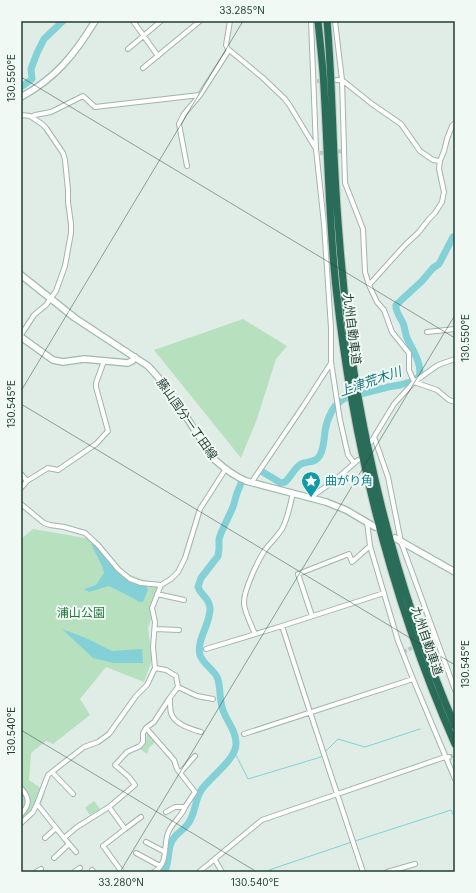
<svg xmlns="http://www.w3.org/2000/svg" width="476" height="893" font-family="Inter,'Noto Sans JP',sans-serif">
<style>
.green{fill:#b7e0bf}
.water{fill:#83d1d6}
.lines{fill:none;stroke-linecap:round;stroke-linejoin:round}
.stream{stroke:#83d1d6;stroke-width:1}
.river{stroke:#83d1d6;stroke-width:7}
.street-tunnel{stroke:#b9c9c2;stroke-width:4;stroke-dasharray:4 2;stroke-linecap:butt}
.street-casing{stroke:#a2b4ad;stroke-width:6}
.secondary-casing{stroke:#9eb9ad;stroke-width:8}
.highway-casing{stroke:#c0c9c6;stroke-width:9}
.street{stroke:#fff;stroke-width:4}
.secondary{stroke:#fff;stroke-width:5.5}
.highway{stroke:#296d59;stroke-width:7}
.ticks{fill:none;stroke:#1f3e33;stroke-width:1;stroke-opacity:0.45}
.labels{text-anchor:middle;stroke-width:4;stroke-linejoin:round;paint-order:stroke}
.street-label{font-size:12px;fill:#1f3e33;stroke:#f1f9f4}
.culture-label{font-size:12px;fill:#0d838f;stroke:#f1f9f4;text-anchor:start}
.park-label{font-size:12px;fill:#26783f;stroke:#f1f9f4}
.water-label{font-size:13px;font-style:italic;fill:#15767f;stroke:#f1f9f4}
.neatline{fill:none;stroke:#1f3e33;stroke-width:1.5}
.ticks-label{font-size:10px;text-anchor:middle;fill:#1f3e33}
</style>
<rect width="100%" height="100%" fill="#e0ece6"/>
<path class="green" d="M243,319l44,27 -11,13 -19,60 -16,39 -87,-108z
M33,529l64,11 28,33 38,14 -15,41 4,32 -8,22 -38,-15 -26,32 10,16 -37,29 -7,-3 -15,12 -2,27 16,11c-2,14 -13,26 -24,34v-286z
M147,732l8,10 -6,6 -2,6 -7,-5 6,-6z
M94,801l6,8 -10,6 -5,-7z"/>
<path class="water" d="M91,544l6,2 32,35 18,6 1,3 -5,12h-4l-6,-4 -24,-12 -20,6 -5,-3 12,-4 8,-12 -2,-7z
M62,629l24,9 26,13 30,-2 1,14h-30l-20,-5z"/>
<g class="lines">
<path class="stream" d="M234,751l14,28 73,-22 2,-3
M325,752l13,-13 27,8 55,-18
M355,841l96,-31 4,8
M269,872v-2l83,-28"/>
<path class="river" d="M21,87l11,-8 -1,-10 6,-16 7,-14 19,-18
M261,471l20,12 4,-1c6,-5 9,-14 16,-18 7,-3 15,-1 19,-9 4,-7 4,-16 5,-24 2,-12 8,-27 20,-33l43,-11 12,-2 13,-4 6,-4c4,-12 -7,-28 -12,-39 -2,-5 -2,-10 -4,-15 -3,-6 -8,-12 -7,-18l26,-24 11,-13 6,-4 14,-27
M164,872c6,-9 3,-20 7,-29 4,-10 11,-11 16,-18 9,-10 7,-25 15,-36 8,-12 35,-30 34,-46 0,-14 -11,-23 -14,-36 -3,-10 -1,-21 -5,-30 -4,-8 -14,-13 -17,-22 -4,-15 11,-32 10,-47 -1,-11 -9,-12 -12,-21l3,-9 17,-22 1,-7v-10l2,-6 12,-26 4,-14 5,-12"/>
<path class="street-tunnel" d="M317,81l20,-1
M320,153l24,-2
M403,652l15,-7
M449,757l6,-2"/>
<g class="street-casing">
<path id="street" d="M133,21l25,35
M230,21l-4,24 2,4 35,29 22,21 5,7 26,43
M311,21l5,128 8,75 7,104v34l9,58 8,35 6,8
M335,21l7,59 3,103 18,46 2,43 4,13 8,17 7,8 8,22 17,21v17l5,12 23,8 12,10 6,2
M128,49l33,-28
M143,68l57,-47
M337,80h5l30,24 29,20 19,27 13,9 7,1
M21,115l9,1 2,1 3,-2 16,-3 32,-16 12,11 105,-12
M187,166l-8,-42 5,-10 16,-19 29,-45
M369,285l36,-40 13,-12 11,-14 6,-6 7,-11 2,-10 -5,-23 1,-8 4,-10 3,-12 5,-13 3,-3
M427,332l28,-3
M21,335l13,-20 12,-10 10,-14 9,-25 6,-33v-9l-3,-22v-12l-3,-30 -2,-7 -17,-25 -4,-4 -12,-8
M374,437l14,40 13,65 54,148
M371,442l23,-38 20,-22 24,-17 17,-6
M21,474l6,7 21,-13 10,2 38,-26 12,-13 -12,-44v-4l8,-22
M251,483l53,-78 27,-42
M21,488l6,-7
M311,497l23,-16 24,-21
M21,504l23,19 6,2 14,2 21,6 13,12 20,24 12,10 11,4 20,2 10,-6 7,-7 7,-14 15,-49 25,-39
M367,522l3,24 28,95 15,38 42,100
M157,594l27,6
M312,616l-14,-42 51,-20 3,8 18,-16
M282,626l28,86 53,160
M155,629l24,1
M255,634c-3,-7 -12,-26 -11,-32 0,-12 14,-42 21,-52 5,-7 12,-13 17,-21 6,-11 8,-24 11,-36
M429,640l6,-4
M206,649l76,-23 102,-33
M178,687l19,9 16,3
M170,699c0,5 0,10 1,14 3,11 20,16 30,19
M146,728l28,32 3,9 18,23 -10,15h-10l-9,5
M244,734l169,-55
M52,772l21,22
M180,773l15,-17
M21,788c9,10 9,17 0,26
M37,804l27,34 13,-11 32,-20 26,-22 -6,-8 -14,-12 12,-13 13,-6 3,-4v-9l3,-5 8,-6 15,-23 9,-12 -2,-11 -10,-6 -11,-2
M109,807l16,22 -22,17 19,26
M21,823l12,-11 4,-8 11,-29 36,-28 14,-5 11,-8 27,-38 11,-11 8,-17 -2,-21 2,-25 -3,-14 9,-23
M125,829l16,-12
M45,838l11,-10
M64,838l12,14
M146,842l19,10
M136,853l24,13
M54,858l15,-14
M215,860l7,12
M92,870l2,2
M36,872l5,-3
M74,872l6,-4
M154,872c15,-9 9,-26 14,-39 4,-11 13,-15 17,-26
M199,872l63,-52 183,-63h4
M387,872l28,-8"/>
</g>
<g class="secondary-casing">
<path id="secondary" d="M21,97c35,-19 54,-43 74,-76
M21,275l54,43 73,48c27,28 44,63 67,94 10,9 19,16 31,21l80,21 20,8 29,17
M21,337l32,23 10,2 21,-3 44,4 4,-2 3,-4
M395,538l60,34"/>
</g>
<g class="highway-casing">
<path id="highway" d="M318,21c2,22 5,44 6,67 4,67 5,134 12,200 17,157 55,311 119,456
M327,21c4,45 5,89 7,134 3,63 8,125 16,188 4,33 10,66 17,100 20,97 49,192 88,283"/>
</g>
<use href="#street" class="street"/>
<use href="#secondary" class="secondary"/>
<use href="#highway" class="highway"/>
</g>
<path class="ticks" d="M21,77l434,261M21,391l222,-370M21,404l434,261M21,730l236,142M120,872l335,-557"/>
<defs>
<g id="sight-pin" transform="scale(1)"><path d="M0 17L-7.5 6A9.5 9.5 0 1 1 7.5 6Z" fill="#0f9aa8" stroke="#f1f9f4"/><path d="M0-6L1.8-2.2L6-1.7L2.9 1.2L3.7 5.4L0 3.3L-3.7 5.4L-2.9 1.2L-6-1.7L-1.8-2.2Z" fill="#fff"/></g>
</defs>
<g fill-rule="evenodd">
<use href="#sight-pin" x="311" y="481"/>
</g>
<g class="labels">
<g class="street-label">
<text transform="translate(352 329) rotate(83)" y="4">九州自動車道</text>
<text transform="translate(187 419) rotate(55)" y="4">藤山国分一丁田線</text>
<text transform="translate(427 641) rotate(71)" y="4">九州自動車道</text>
</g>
<g class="culture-label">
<text x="325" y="485">曲がり角</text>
</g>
<g class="park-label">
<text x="81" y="617">浦山公園</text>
</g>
<g class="water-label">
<text transform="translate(370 381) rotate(-19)" y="5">上津荒木川</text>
</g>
</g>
<rect width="476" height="893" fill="none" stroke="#f1f9f4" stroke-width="44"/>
<rect x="22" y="22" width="432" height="849" class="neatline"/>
<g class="ticks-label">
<text x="242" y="14">33.285°N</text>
<text transform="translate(11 78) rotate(-90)" y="4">130.550°E</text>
<text transform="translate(465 338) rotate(-90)" y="4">130.550°E</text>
<text transform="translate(11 404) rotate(-90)" y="4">130.545°E</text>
<text transform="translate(465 664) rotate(-90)" y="4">130.545°E</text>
<text transform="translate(11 731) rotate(-90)" y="4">130.540°E</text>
<text x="121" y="886">33.280°N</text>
<text x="255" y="886">130.540°E</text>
</g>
</svg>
